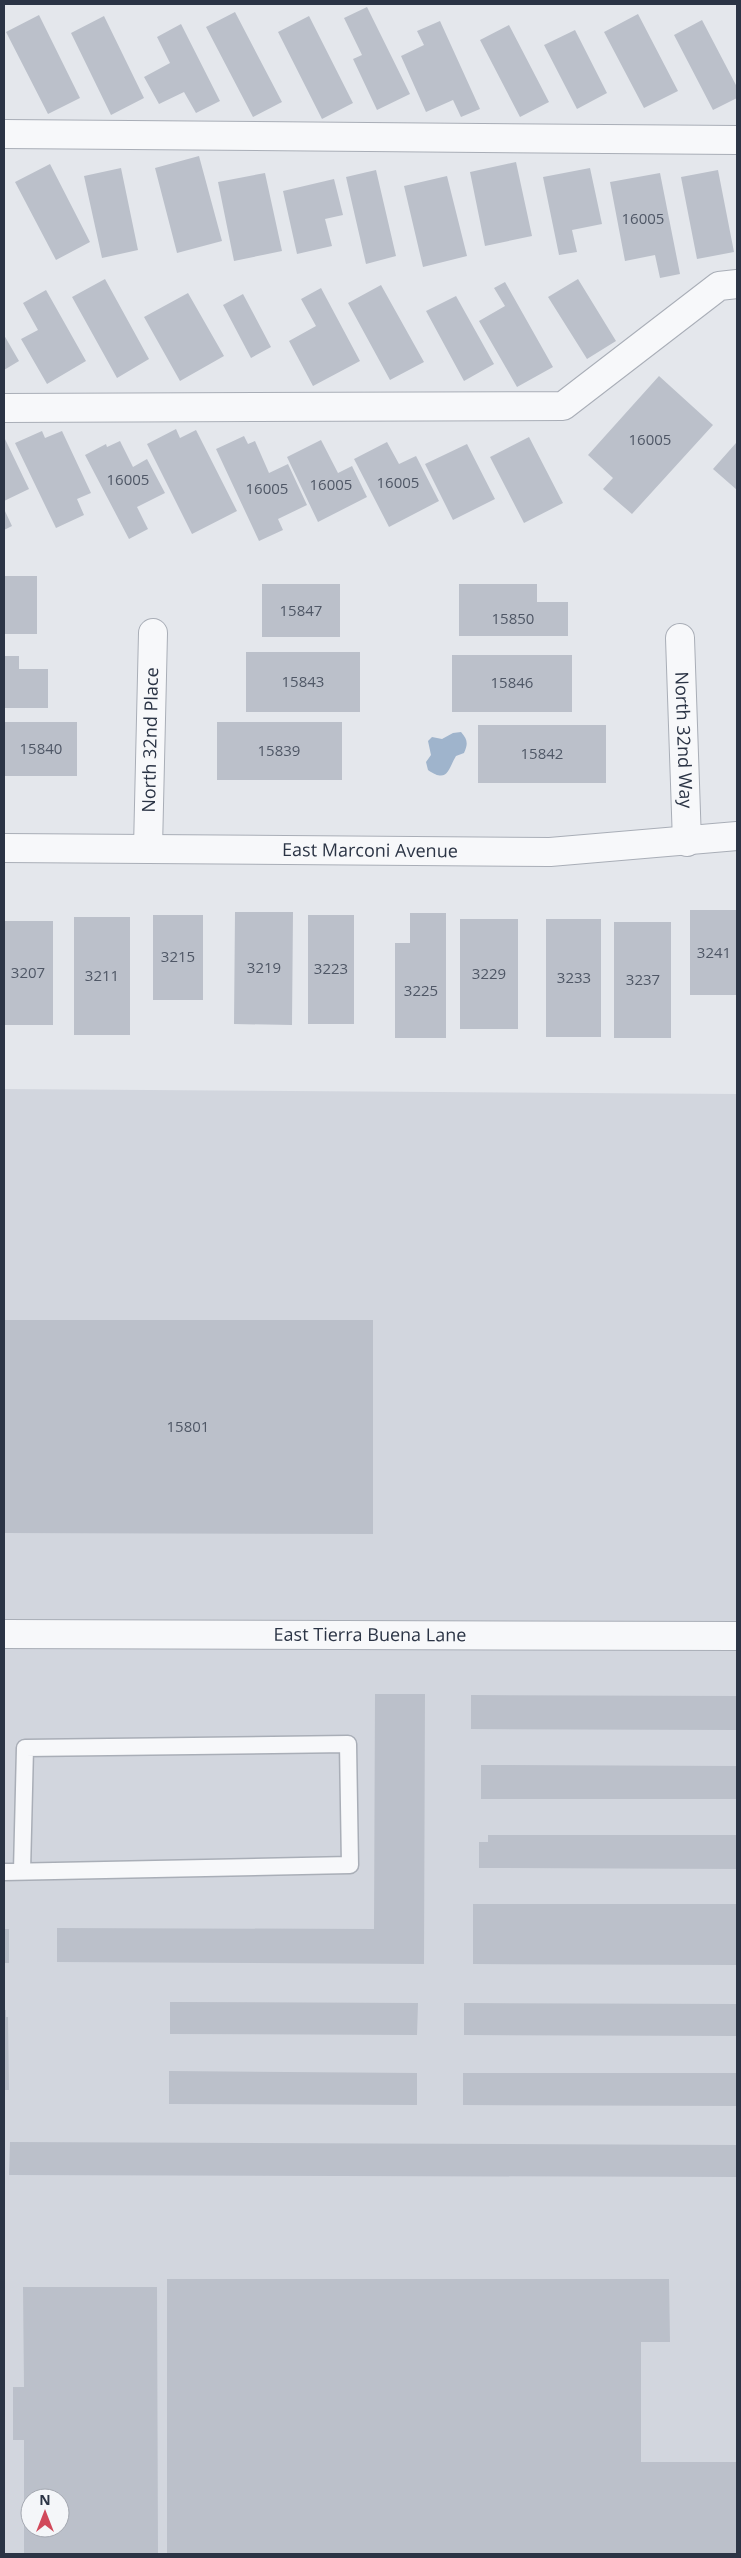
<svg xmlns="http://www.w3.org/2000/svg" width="741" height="2558" font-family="'Open Sans',sans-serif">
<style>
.built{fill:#d2d6de;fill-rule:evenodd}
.water{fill:#9fb4cc}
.building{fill:#bbc0ca;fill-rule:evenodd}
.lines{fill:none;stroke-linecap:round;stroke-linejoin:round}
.lane-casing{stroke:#a9aeb7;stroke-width:19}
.street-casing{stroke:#a9aeb7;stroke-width:30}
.lane{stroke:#f7f8fa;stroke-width:16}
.street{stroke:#f7f8fa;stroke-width:28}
.labels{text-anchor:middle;stroke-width:4;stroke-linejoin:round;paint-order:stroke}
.number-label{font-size:15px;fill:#4f5766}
.street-label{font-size:18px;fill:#2b3445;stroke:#f4f6f9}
</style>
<rect width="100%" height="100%" fill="#e4e7ec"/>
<path class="built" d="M4,1089l733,5v1460h-733zM30,2498h30v30h-30z"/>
<path class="water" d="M461,732c7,8 7,12 3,21l-8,3c-8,13 -8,28 -28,14l-2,-8 5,-7 -3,-14 4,-4 10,2 11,-6z"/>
<path class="building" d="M367,7l43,87 -33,16 -24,-51 9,-4 -18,-37z
M235,12l47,90 -29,15 -47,-90z
M638,14l40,77 -34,17 -40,-76z
M39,15l41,83 -32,16 -42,-82z
M104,16l40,82 -33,17 -40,-82z
M309,16l44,87 -31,16 -44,-87z
M702,20l35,67v11l-24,12 -39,-75z
M440,21l40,88 -19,8 -8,-17 -27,12 -25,-56 23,-11 -7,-14z
M181,24l39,77 -24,12 -12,-21 -25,12 -15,-27 26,-14 -13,-26z
M509,25l40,77 -29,15 -40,-77z
M575,30l32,63 -30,16 -33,-64z
M199,156l23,85 -45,12 -22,-85z
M516,162l16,74 -47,10 -15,-74z
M50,164l40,78 -34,18 -41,-78z
M121,168l17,82 -36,8 -18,-82z
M590,168l12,56 -30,6 5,22 -18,3 -16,-78z
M376,170l20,86 -30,8 -20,-87z
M718,170l16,82 -37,7 -16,-82z
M265,173l17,78 -48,10 -16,-79z
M660,173l20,101 -20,4 -5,-23 -30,6 -15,-79z
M447,176l20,80 -44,11 -19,-81z
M334,179l9,36 -18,4 7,27 -35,8 -14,-63z
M105,279l44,80 -32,19 -45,-81z
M578,279l38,62 -29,18 -39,-62z
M505,282l48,85 -36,20 -38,-66 26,-15 -11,-18z
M381,285l43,77 -34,18 -42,-77z
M321,288l39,73 -47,25 -24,-45 27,-15 -15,-27z
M46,290l40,71 -39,23 -26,-45 17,-9 -15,-27z
M188,293l36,63 -44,25 -36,-64z
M243,294l28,53 -20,11 -28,-53z
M456,296l38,68 -30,17 -38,-70z
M4,335l15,26 -15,9z
M659,376l54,49 -81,89 -29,-25 10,-11 -25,-23z
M176,429l4,9 16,-8 41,81 -45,23 -45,-90z
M42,431l3,7 17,-7 29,62 -14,6 7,16 -28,13 -41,-85z
M244,436l4,8 7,-3 14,32 19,-9 19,41 -29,14 5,11 -24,11 -43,-92z
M4,437l25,52 -25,12z
M529,437l34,66 -39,20 -34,-66z
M321,440l17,33 14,-7 15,31 -49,25 -31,-65z
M120,441l13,26 14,-8 18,34 -28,14 11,22 -19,10 -44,-84 21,-11 1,3z
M387,442l12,22 17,-8 23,45 -50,26 -35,-68z
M736,443l1,1v46l-24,-21z
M467,444l28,55 -42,21 -28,-56z
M4,509l8,17 -8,4z
M4,576h33v58h-33z
M262,584h78v53h-78z
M459,584h78v18h31v34h-109z
M246,652h114v60h-114z
M452,655h120v57h-120z
M4,656h15v13h29v39h-44z
M4,722h73v54h-73z
M217,722h125v58h-125z
M478,725h128v58h-128z
M690,910h47v85h-47z
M235,912h58l-1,113 -58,-1z
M410,913h36v125h-51v-95h15z
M153,915h50v85h-50z
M308,915h46v109h-46z
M74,917h56v118h-56z
M460,919h58v110h-58z
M546,919h55v118h-55z
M4,921h49v104h-49z
M614,922h57v116h-57z
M4,1320h369v214l-369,-1z
M375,1694h50l-1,270 -367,-2v-34l317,1z
M471,1695l266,1v34l-266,-1z
M481,1765l256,1v33h-256z
M488,1835h249v34l-258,-1v-26h9z
M473,1904h264v61l-264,-1z
M4,1929h5v34h-5z
M170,2002l248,1 -1,32 -247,-1z
M464,2003l273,1v32l-273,-1z
M4,2010h2v7h2l1,73h-5z
M169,2071l248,2v32l-248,-1z
M463,2073h274v33l-274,-1z
M10,2142l727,3v32l-728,-2z
M167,2279h502l1,63h-29v120h96v92h-570z
M23,2287h134l1,267h-134v-114h-11v-53h11zM30,2498h30v30h-30z"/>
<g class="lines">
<g class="lane-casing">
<path id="lane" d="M4,1872l346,-7 -2,-121 -323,4 -3,123"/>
</g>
<g class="street-casing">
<g id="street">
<path d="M4,134l733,6"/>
<path d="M4,408l559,-2 156,-120 18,-2"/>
<path id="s1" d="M680,638l7,204"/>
<path id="s2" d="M4,848l546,4 187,-16"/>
<path id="s3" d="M148,848l5,-215"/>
<path id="s4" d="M4,1634l733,2"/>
</g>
</g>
<use href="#lane" class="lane"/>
<use href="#street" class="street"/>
</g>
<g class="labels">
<g class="number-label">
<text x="643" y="224">16005</text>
<text x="650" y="445">16005</text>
<text x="128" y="485">16005</text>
<text x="398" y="488">16005</text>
<text x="331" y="490">16005</text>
<text x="267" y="494">16005</text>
<text x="301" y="616">15847</text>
<text x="513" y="624">15850</text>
<text x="303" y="687">15843</text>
<text x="512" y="688">15846</text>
<text x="41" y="754">15840</text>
<text x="279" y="756">15839</text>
<text x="542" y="759">15842</text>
<text x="714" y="958">3241</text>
<text x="178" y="962">3215</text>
<text x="264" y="973">3219</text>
<text x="331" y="974">3223</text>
<text x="28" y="978">3207</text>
<text x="489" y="979">3229</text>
<text x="102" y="981">3211</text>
<text x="574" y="983">3233</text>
<text x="643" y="985">3237</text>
<text x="421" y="996">3225</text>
<text x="188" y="1432">15801</text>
</g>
<g class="street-label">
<text dy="6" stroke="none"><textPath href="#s3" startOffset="108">North 32nd Place</textPath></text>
<text dy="6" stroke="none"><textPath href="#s1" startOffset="102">North 32nd Way</textPath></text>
<text dy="6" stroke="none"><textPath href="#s2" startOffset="366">East Marconi Avenue</textPath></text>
<text dy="6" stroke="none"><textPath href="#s4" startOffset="366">East Tierra Buena Lane</textPath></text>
</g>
</g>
<rect width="741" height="2558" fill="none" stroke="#2b3445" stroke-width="10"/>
<g transform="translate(45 2513)"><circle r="24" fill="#f4f6f9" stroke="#a4a8b1"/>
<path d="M0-4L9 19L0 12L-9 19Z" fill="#d1495b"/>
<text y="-8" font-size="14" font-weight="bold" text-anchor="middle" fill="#2b3445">N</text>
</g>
</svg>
